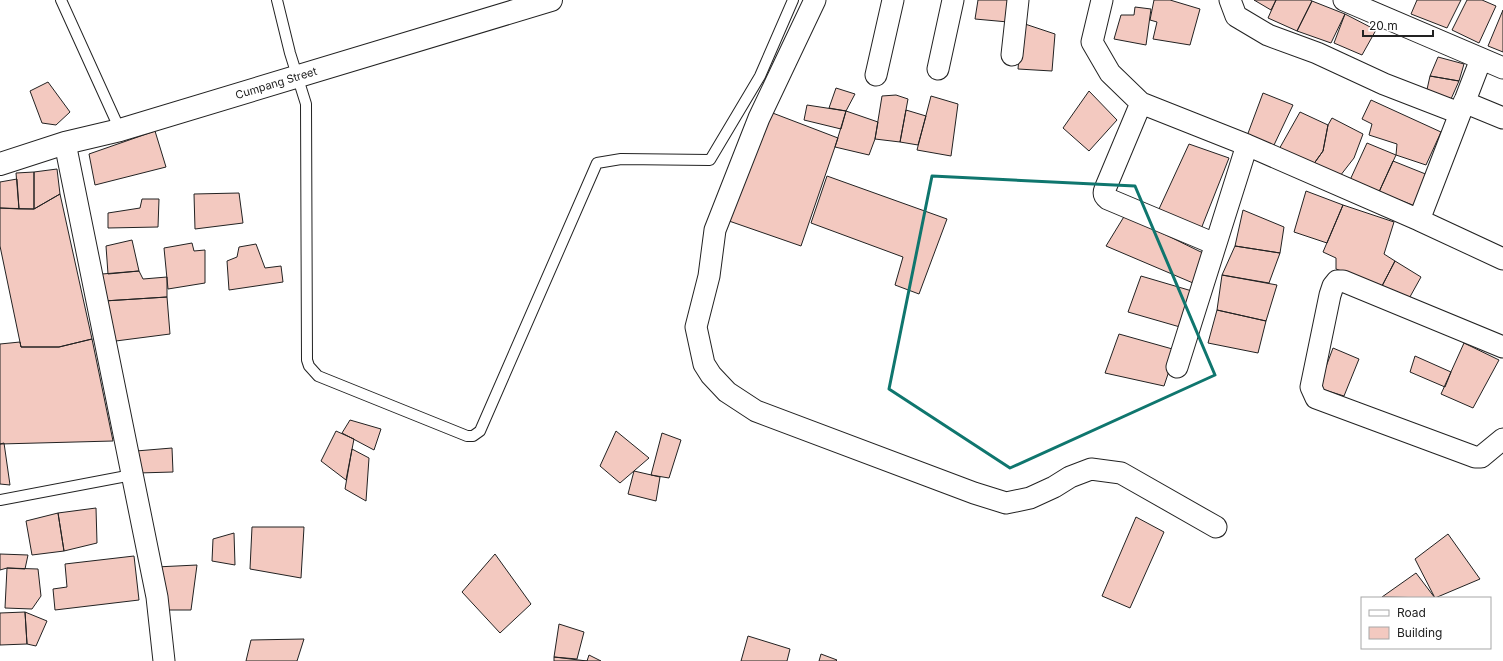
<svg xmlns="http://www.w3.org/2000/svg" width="1503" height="661" font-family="Inter,sans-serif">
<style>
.building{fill:#f3c9c0;stroke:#222}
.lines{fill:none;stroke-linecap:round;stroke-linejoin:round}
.lane-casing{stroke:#222;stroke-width:12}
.street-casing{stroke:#222;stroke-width:23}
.secondary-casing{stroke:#222;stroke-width:24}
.lane{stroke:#fff;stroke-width:10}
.street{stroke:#fff;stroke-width:21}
.secondary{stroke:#fff;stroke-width:22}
.marked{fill:none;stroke:#0f766e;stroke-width:3;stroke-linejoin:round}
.labels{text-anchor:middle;stroke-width:3;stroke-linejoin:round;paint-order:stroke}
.street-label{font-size:11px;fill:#222;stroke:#fff}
</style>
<rect width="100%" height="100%" fill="#fff"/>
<path class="building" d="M978,0h34l-4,22 -33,-3z
M1154,0h16l30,9 -10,36 -37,-6 4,-17 -7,-2z
M1254,0h22l-5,10z
M1276,0h34l2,1 -15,30 -29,-13z
M1417,0h44l-14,28 -36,-14z
M1467,0h15l14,6 -17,37 -27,-13z
M1312,1l33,13 -14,29 -34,-12z
M1135,7l16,2 -5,36 -32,-6 7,-24h13z
M1503,10v42l-15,-6z
M1345,14l31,16 -14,25 -28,-12z
M1022,23l33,11 -3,37 -34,-2z
M1438,57l26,7 -5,17 -29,-5z
M1430,76l29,5 -8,18 -25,-5z
M48,82l22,30 -14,13 -14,-2 -12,-32z
M836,88l19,6 -9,17 -17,-3z
M1089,91l28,29 -28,31 -26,-23z
M1263,93l30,12 -19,40 -27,-9z
M896,95l12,4 -8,43 -25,-3 7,-43z
M931,96l27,8 -7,52 -34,-6z
M1371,100l70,32 -15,33 -30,-10 1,-11 -28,-9 3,-11 -10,-5z
M807,105l39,6 -5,18 -37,-9z
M906,110l20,6 -8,29 -18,-3z
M846,111l32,11 -3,17 -6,16 -34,-8z
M770,112l68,26 -37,108 -72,-25z
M1300,112l28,13 -5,26 -10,14 -35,-14z
M1332,118l31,16 -9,24 -14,18 -27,-11 10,-14 5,-26z
M155,131l11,36 -71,18 -6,-31z
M1367,143l29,12 -17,37 -29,-12z
M1189,144l40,14 -28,71 -42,-20z
M1393,161l35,14 -13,31 -36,-14z
M57,169l3,25 -26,15v-37z
M34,172v37h-15l-3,-36z
M827,176l120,43 -28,75 -24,-9 8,-28 -92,-34z
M17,179l2,30 -19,-1v-26z
M1306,191l37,14 -16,38 -33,-11z
M239,193l4,30 -48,6 -1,-35z
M60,194l32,145 -33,8h-38l-21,-101v-38l34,1z
M142,199h17l-1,28 -50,1v-15l32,-5z
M1343,205l51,17 -10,32 11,7 -13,25 -46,-17v-11l-13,-6z
M1243,210l41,17 -4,26 -45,-7z
M1125,215l78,38 -10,30 -87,-37z
M132,240l7,31 -31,3 -2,-28z
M192,243l2,8 11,-1v33l-37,6 -4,-41z
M256,244l9,24 16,-2 2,16 -54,8 -2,-29 10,-4 2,-10z
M1235,246l45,7 -11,30 -47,-8z
M1395,261l26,16 -15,27 -24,-18z
M139,271l4,8 24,-2v20l-63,4 -2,-27z
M1222,275l55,10 -11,36 -49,-11z
M1141,276l51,15 -12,36 -52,-15z
M167,297l3,37 -62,8 -4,-41z
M1217,310l49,11 -8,32 -50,-10z
M1119,334l57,16 -12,36 -59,-13z
M92,339l21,102 -113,3v-100l20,-2 1,5h38z
M1464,343l35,17 -26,48 -32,-14z
M1333,348l26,11 -15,37 -26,-8z
M1415,356l36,16 -6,15 -35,-15z
M350,420l31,9 -7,21 -32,-17z
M336,431l18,8 -8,41 -25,-19z
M616,431l33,27 -29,25 -20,-17z
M662,433l19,7 -12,38 -18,-3z
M4,443l6,42 -10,-1v-40z
M172,448l1,24 -35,1 -2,-22z
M352,449l17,9 -3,43 -21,-12z
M634,471l26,6 -4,24 -28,-7z
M96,508l1,35 -33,8 -6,-38z
M58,513l6,38 -32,4 -6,-34z
M1136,517l28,15 -34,76 -28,-12z
M252,527h52l-3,51 -51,-9z
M234,533l1,32 -23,-4 1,-22z
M1448,534l32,45 -45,19 -20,-39z
M0,554l28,1 -3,14 -18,-1 -7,2z
M495,554l36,50 -31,29 -38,-41z
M134,556l5,44 -84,10 -2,-21 14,-2 -2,-23z
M197,565l-6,45h-27l-8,-43z
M7,568l31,1 3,27 -9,13 -27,-1z
M1416,573l19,25 -53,-1z
M25,612l2,32 -27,1v-32z
M25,612l22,9 -11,25 -9,-2z
M559,624l25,8 -7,27 -23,-2z
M748,636l42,13 -3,12h-46z
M304,639l-7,22h-51l5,-21z
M821,654l16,6 -1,1h-17z
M589,655l12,6h-14z
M554,657l33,4h-33z"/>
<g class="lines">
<g class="lane-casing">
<path id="lane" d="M61,0l59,130
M277,0l13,53 16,51 1,256 2,6 9,10 149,60h6l7,-5 117,-268 24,-4 89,1 50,-84 33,-76
M0,500l132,-25"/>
</g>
<g class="street-casing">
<path id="street" d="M815,0l-56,118 -44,112 -6,46 -13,51 8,37 7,11 16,17 29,19 218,82 32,10 24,-5 24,-11 16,-10 21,-8 30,4 95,54
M1102,0l-10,42 18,31 31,30 106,42 172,75 84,39
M1230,0l6,16 32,19 49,18 67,31 75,29
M1344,0l159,68
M1012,55l6,-55
M938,69l15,-69
M876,75l17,-75
M1464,102l39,16
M1141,103l-36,86c-2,5 -1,7 3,10l107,45
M65,143l92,454 7,64
M1419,220l62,-161
M1503,347l-160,-66h-6l-4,5 -3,9 -19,92 5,11 159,59h6l22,-18
M1177,367l70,-222"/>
</g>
<g class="secondary-casing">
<path id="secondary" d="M0,164l65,-21 55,-13 431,-130"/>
</g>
<use href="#lane" class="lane"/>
<use href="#street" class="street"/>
<use href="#secondary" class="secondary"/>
</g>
<path class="marked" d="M932,176l203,10 80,189 -205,93 -121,-79z"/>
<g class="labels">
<g class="street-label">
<text transform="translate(276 83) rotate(-17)" y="4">Cumpang Street</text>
</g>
</g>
<rect x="1361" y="597" width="130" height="52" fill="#ffffff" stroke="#a7a7a7"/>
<rect x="1369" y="610" width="20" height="6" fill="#ffffff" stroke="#a7a7a7"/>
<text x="1397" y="617" font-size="12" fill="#222222">Road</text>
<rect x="1369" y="627" width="20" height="12" fill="#f3c9c0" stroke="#a7a7a7"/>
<text x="1397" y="637" font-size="12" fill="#222222">Building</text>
<path d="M1363 30v6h70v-6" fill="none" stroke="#222222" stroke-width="2"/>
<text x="1369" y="30" font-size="12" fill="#222222" stroke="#ffffff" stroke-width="3" paint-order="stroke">20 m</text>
</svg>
